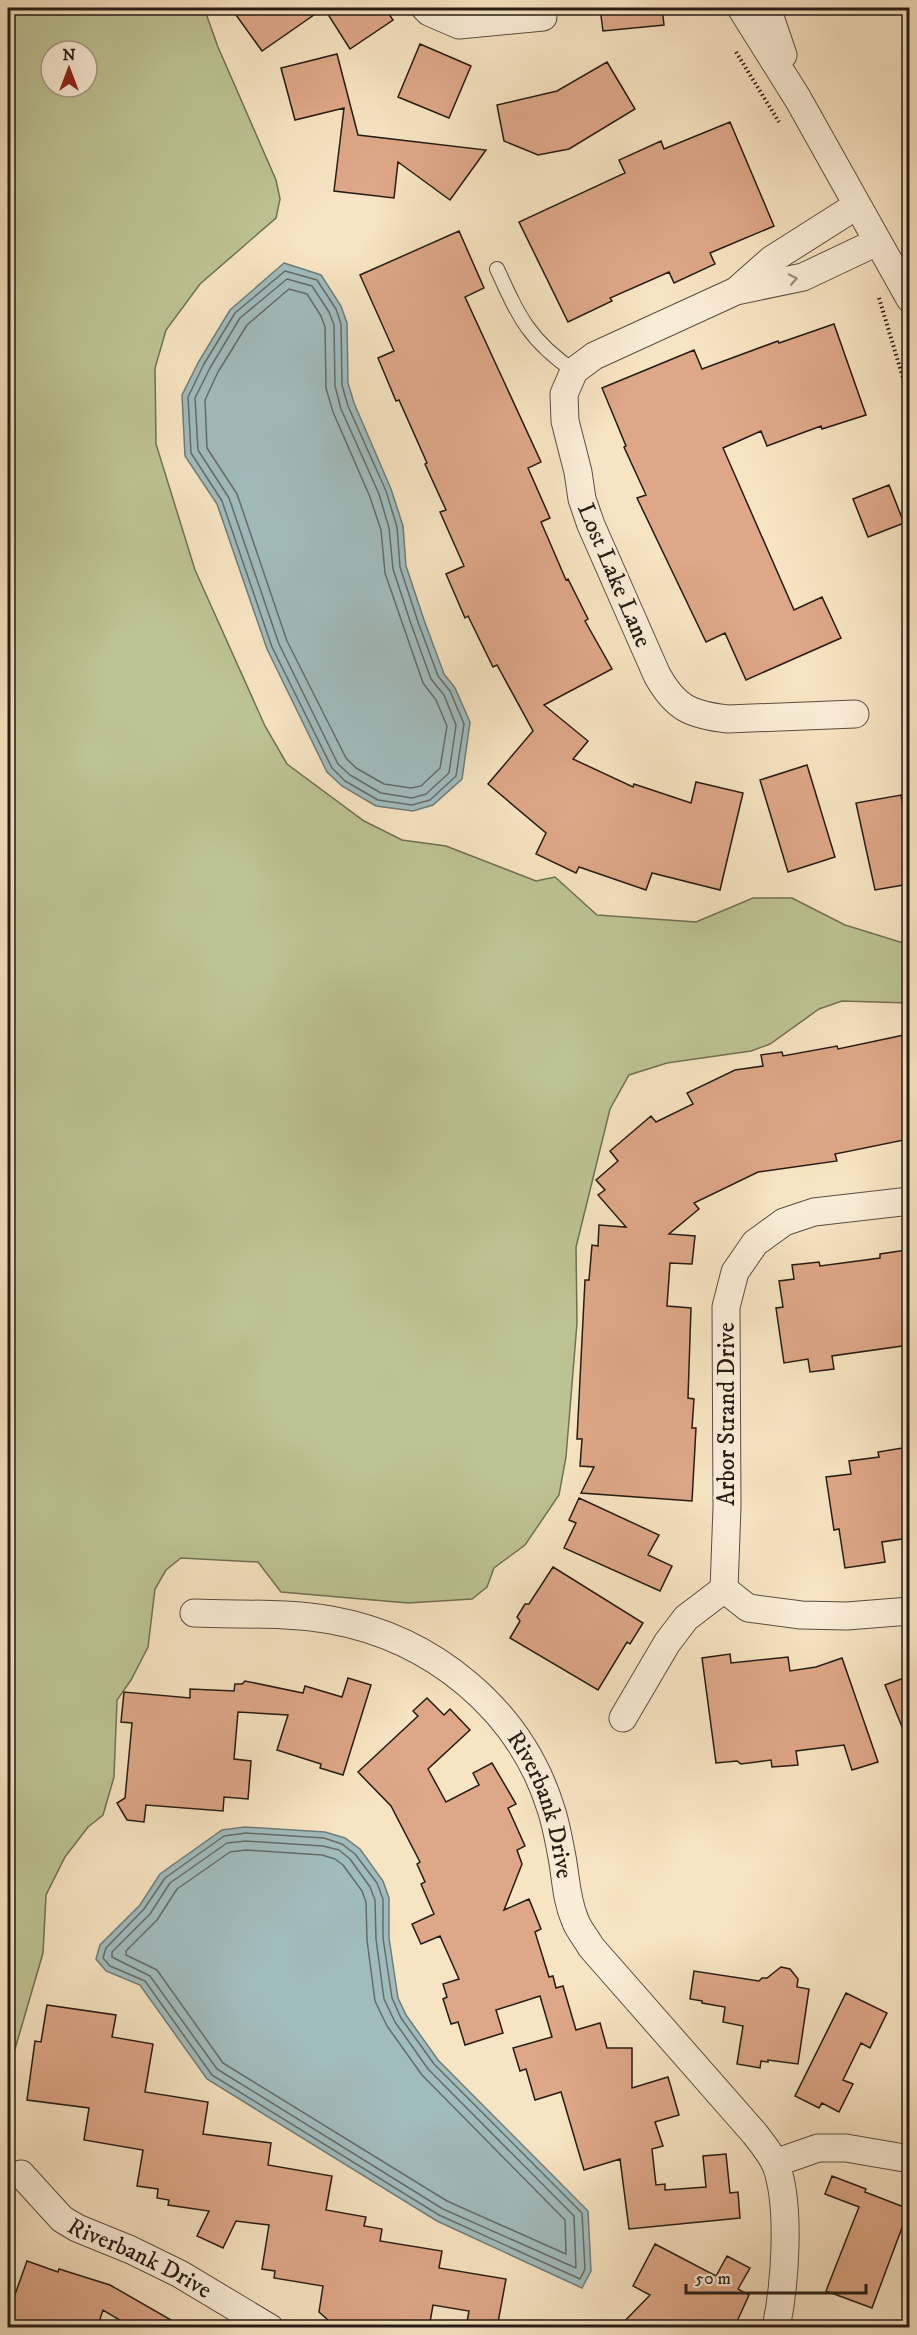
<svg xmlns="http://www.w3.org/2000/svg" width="917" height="2335" font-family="'IM FELL DW Pica',serif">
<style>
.green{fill:#bdc493;stroke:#717054;stroke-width:1.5;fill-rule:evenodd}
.water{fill:#a1bcbd;stroke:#6f7c7a;stroke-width:1.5}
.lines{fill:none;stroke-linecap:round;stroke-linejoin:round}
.shore{stroke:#636c69;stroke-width:1.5}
.building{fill:#dea787;stroke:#251b15;stroke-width:1.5}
.service-casing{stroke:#5a4d40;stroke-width:16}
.minor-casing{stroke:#5a4d40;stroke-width:29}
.path{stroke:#251b15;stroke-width:4;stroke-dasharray:1.5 3;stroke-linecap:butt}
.service{stroke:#faedd7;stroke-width:14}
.minor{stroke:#faedd7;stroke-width:27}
.oneway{stroke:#9a8e80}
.labels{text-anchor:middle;stroke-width:5;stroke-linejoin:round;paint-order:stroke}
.street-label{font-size:24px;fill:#251b15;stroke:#faedd7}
</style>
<rect width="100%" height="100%" fill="#f7e4c2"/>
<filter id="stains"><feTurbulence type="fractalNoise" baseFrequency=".00333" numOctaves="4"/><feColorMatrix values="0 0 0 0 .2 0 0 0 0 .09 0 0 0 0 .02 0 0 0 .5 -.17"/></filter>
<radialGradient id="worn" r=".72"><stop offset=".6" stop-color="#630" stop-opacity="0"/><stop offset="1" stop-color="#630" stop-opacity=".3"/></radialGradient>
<path class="green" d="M8,8h196l14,39 58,133 4,19 -4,19 -76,66 -34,46 -11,38 1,76 39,126 70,156 22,38 77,57 38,19 44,6 90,35 19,-4 42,38 99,7 57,-24h39l53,27 65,20 -1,58 -67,-2 -23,8 -49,35 -19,7 -84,12 -38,12 -19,34 -34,138 1,76 -11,134 -7,38 -34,50 -31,23 -7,19 -15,12 -64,4 -127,-11 -23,-30 -77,-4 -15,12 -11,19 -7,58 -17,33 -14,20 -3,77 -11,38 -15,12 -23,30 -19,38 -3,58 -35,120zM51,51h36v36h-36z"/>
<path class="water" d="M284,263l37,12 20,31 6,17 1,60 6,20 37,86 12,37 3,40 18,54 20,54 11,14 15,34 -8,57 -29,26 -20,6 -37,-5 -34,-20 -15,-14 -60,-123 -50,-145 -32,-48 -3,-61 17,-34 31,-51z
M245,1827l80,5 20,6 15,11 23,32 6,17v40l9,60 8,17 32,45 150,151 3,60 -9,17 -145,-67 -230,-142 -67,-94 -34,-14 -10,-12 4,-14 40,-40 20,-31 62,-44z"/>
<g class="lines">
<path class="shore" d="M285,271l32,9 19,29 5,15 1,61 6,21 38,85 11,36 3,40 18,55 20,54 12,15 14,33 -8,52 -26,24 -18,5 -34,-5 -33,-19 -13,-13 -60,-121 -50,-146 -31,-48 -3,-56 16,-33 31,-51z
M287,279l25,7 17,26 5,13 1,61 6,23 38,85 10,34 4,41 18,55 20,55 13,16 12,30 -7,48 -23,21 -14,4 -31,-5 -31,-18 -12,-11 -59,-120 -50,-146 -31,-48 -3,-52 15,-30 30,-50z
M289,289l18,5 14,22 4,11 1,61 7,24 37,85 11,33 4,43 38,110 13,17 11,26 -7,42 -19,18 -10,2 -27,-4 -28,-16 -10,-10 -59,-117 -50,-147 -30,-46 -2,-48 13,-28 29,-47z
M246,1833l78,5 18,6 13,10 22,29 6,16v39l9,60 9,20 33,46 148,149 3,56 -5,10 -141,-64 -227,-140 -67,-94 -35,-15 -7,-8 3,-10 38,-39 21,-31 59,-42z
M246,1841l77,5 16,4 11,9 20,28 5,13 1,39 8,60 11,23 33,47 146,147 2,52 -133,-59 -226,-140 -67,-93 -38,-19v-5l38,-38 20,-31 57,-40z
M246,1850l76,5 13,4 8,6 19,26 4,11 1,38 8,61 12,25 35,49 143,145 1,34 -119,-53 -224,-138 -66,-93 -31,-15v-4l31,-31 20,-31 53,-37z"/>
</g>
<path class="building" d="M231,8h154l8,12 -43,29 -26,-41 -62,43z
M600,8h62l2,17 -61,6z
M420,44l51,22 -22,52 -51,-21z
M337,54l21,81 128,15 -36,50 -52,-38 -4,36 -60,-7 10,-83 -49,12 -14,-52z
M607,62l28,47 -66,40 -31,6 -34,-14 -7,-36 60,-14z
M730,122l44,104 -64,27 5,11 -41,19 -5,-11 -59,26 2,3 -44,21 -49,-100 106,-49 -6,-13 42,-19 3,8z
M459,231l25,57 -19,9 76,165 -13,6 22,50 -9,4 25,58 2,-1 20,40 -3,2 27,48 -68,36 44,36 -15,18 60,28 1,-3 57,19 5,-21 47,11 -23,97 -68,-17 -6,17 -67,-23 -3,6 -40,-19 10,-21 -58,-49 45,-53 -36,-66 -4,2 -25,-51 -3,2 -19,-44 18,-8 -24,-54 6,-2 -21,-46 2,-1 -28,-63 -3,1 -18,-43 16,-7 -34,-76z
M834,324l32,91 -44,14 -1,-3 -54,20 -6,-15 -38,17 71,162 28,-13 19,41 -95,42 -21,-47 -19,9 -69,-144 9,-3 -22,-48 2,-1 -24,-58 92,-38 8,19 76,-28 1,2z
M889,485l15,38 -36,14 -15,-38z
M807,765l28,92 -47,15 -28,-92z
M901,795l8,42v47l-34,6 -19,-87z
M909,1034v105l-74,15 2,7 -79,11 -64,31 5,6 -30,25 26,2 -3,28 -22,-1 -3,43 24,2 -3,90 6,1 -2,29h4l-4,73 -111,-8 13,-26 -14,-1 2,-27h-5l8,-159h4l3,-35 6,1 1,-21 27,2 -28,-32 7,-5 -9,-10 22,-19 -8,-10 41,-35 5,6 37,-18 -6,-11 48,-23 28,-4 -2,-11 21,-3 1,4 54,-10 1,3z
M906,1250l1,7h2v88l-77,11 2,13 -24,3 -2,-13 -24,4 -8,-55 7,-1 -4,-26 15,-2 -2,-14 27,-3 1,4 60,-8v-4z
M909,1447v91l-27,4 3,20 -40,6 -6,-39 -5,1 -8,-53 25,-3 -2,-13 30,-4 -1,-5z
M579,1498l80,37 -11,20 24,11 -12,25 -96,-43 12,-25 -7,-3z
M553,1567l90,56 -13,21 -3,-2 -29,48 -88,-52 10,-17 -3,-4 8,-13h4z
M730,1654l1,9 57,-6 2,14 26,-4 26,-9 36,104 -26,8 -8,-25 -48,6 2,14 -26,2 -1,-7 -30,4 -4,-3 -21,2 -14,-105z
M909,1676v68l-24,-59z
M348,1678l23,7 -28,90 -23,-7 1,-4 -44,-14 11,-35 -50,-3 -4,47 17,2 -3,38 -24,-2 -1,14 -77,-6 -2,17 -17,-2 -10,-17 8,-5 7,-75 -11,-1 3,-30 66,6v-9l44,2 1,-7h7l3,-3 58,12 2,-7 37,11z
M427,1698l17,17 6,-6 20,21 -42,39 18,33 33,-17 -6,-12 19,-10 24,41 -8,4 17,38 -8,4 5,14 -18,46 25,-11 12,30 -6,3 14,45 4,-1 3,12 7,-2 13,44 24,-7 7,25h25v40l36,-11 11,38 -24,7 8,24 -11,3 4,36 9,-1v6l41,-3 -3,-31 23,-2 4,39 8,-1 2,26 -111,11 -9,-70 -36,11 -23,-78 -26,8 -9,-31 -6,2 -7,-23 39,-11 -12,-41 -44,14 7,23 -38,12 -7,-23 -7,2 -8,-25 4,-2 -4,-13 16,-5 -19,-43 -19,8 -9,-20 22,-10 -13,-30 4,-2 -8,-18 3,-2 -29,-56 -33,-34 60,-56 -5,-5z
M781,1967l9,2 8,10 -1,8 12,2 -11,75 -30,-4v2l-7,-1 -1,7 -23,-4 6,-38 -20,-4 2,-15 -23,-4v-2l-12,-2 4,-28 65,10 3,-3h5z
M846,1993l41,20 -17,35 -9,-5 -18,37 10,4 -14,28 -17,-9 -3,5 -24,-12z
M47,2005l69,10 -4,22 41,7 -8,48 63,10 -5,32 68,9 -3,22 64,11 -6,34 40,7 -2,9 18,3 -2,12 62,10 -3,17 67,11 -9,49h-31l3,-17 -36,-6 -4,23h-92l-18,-16 4,-26 -49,-8 1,-7 -13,-2 7,-44 -33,-4 -13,27 -26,-12 12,-25 -41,-6 1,-5 -12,-2 1,-9 -21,-3 6,-36 -59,-10 5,-32 -62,-8 8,-59 6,1z
M832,2176l34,13 -1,3 44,17 -37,99 -46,-17 33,-84 -34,-13z
M655,2244l61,32 11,-20 23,12 -12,21 11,6 -15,33h-116l32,-33 -17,-9z
M27,2261l31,11 1,-3 51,16 75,43h-52l-30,-18 -6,18h-89v-14z"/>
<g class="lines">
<g class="service-casing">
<path id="service" d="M497,269c22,48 32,71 77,102"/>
</g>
<g class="minor-casing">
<g id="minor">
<path d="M425,8l4,4 30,13 84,-8"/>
<path d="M741,8l57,91 112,200"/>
<path d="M767,8l16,47"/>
<path d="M737,290l34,-30 85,-54"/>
<path d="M855,714l-127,5c-37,-4 -53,-11 -71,-44l-66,-150 -9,-26 -4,-27 -13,-51 -1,-27 10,-23 20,-15 142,-65 67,-14 74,-35"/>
<path d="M724,1589l24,19 53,7 46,1 63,-5"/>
<path id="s1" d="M194,1613c45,2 93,-1 137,7 101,18 189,89 220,189 5,15 8,32 11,48 4,21 4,42 13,63 3,9 11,18 16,27l164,187c7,9 16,20 21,31 15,41 9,120 0,163"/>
<path d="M623,1718l44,-75 19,-25 38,-29 3,-82 -1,-200 9,-35 20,-29 29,-21 30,-10 96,-11"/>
<path d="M775,2163l43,-15h28l64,11"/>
<path id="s2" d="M21,2174l41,45 15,9 54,22 49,24 90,54"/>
</g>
</g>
<path class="path" d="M736,52l43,70
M879,298l31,103
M904,2328l6,-11"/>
<use href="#service" class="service"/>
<use href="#minor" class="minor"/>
</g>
<defs><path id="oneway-chevron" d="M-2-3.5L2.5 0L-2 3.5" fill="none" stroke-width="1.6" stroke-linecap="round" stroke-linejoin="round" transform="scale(1.5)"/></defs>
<use class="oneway" href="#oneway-chevron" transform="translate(793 279) rotate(-12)"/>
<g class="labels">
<g class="street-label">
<text transform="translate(615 575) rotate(67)" y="8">Lost Lake Lane</text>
<text transform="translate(726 1414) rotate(-90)" y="8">Arbor Strand Drive</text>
<text dy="8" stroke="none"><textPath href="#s1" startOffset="435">Riverbank Drive</textPath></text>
<text dy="8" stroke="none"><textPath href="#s2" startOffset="148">Riverbank Drive</textPath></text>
</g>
</g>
<rect width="917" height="2335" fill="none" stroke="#f7e4c2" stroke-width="30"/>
<rect x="9" y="9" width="899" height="2317" fill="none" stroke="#251b15" stroke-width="3"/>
<rect x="15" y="15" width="887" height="2305" fill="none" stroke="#251b15" stroke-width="1.5"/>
<g transform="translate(69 69)"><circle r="28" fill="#faedd7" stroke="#a59989" stroke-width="1.5"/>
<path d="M0-4.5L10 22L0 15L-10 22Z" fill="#8f2418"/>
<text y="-9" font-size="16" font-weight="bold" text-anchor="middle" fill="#251b15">N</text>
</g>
<path d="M686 2284v9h180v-9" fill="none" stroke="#251b15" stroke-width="3"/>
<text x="695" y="2284" font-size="18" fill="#251b15" stroke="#faedd7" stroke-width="4.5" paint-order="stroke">50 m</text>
<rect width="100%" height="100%" filter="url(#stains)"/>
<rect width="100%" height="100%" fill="url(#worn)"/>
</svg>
